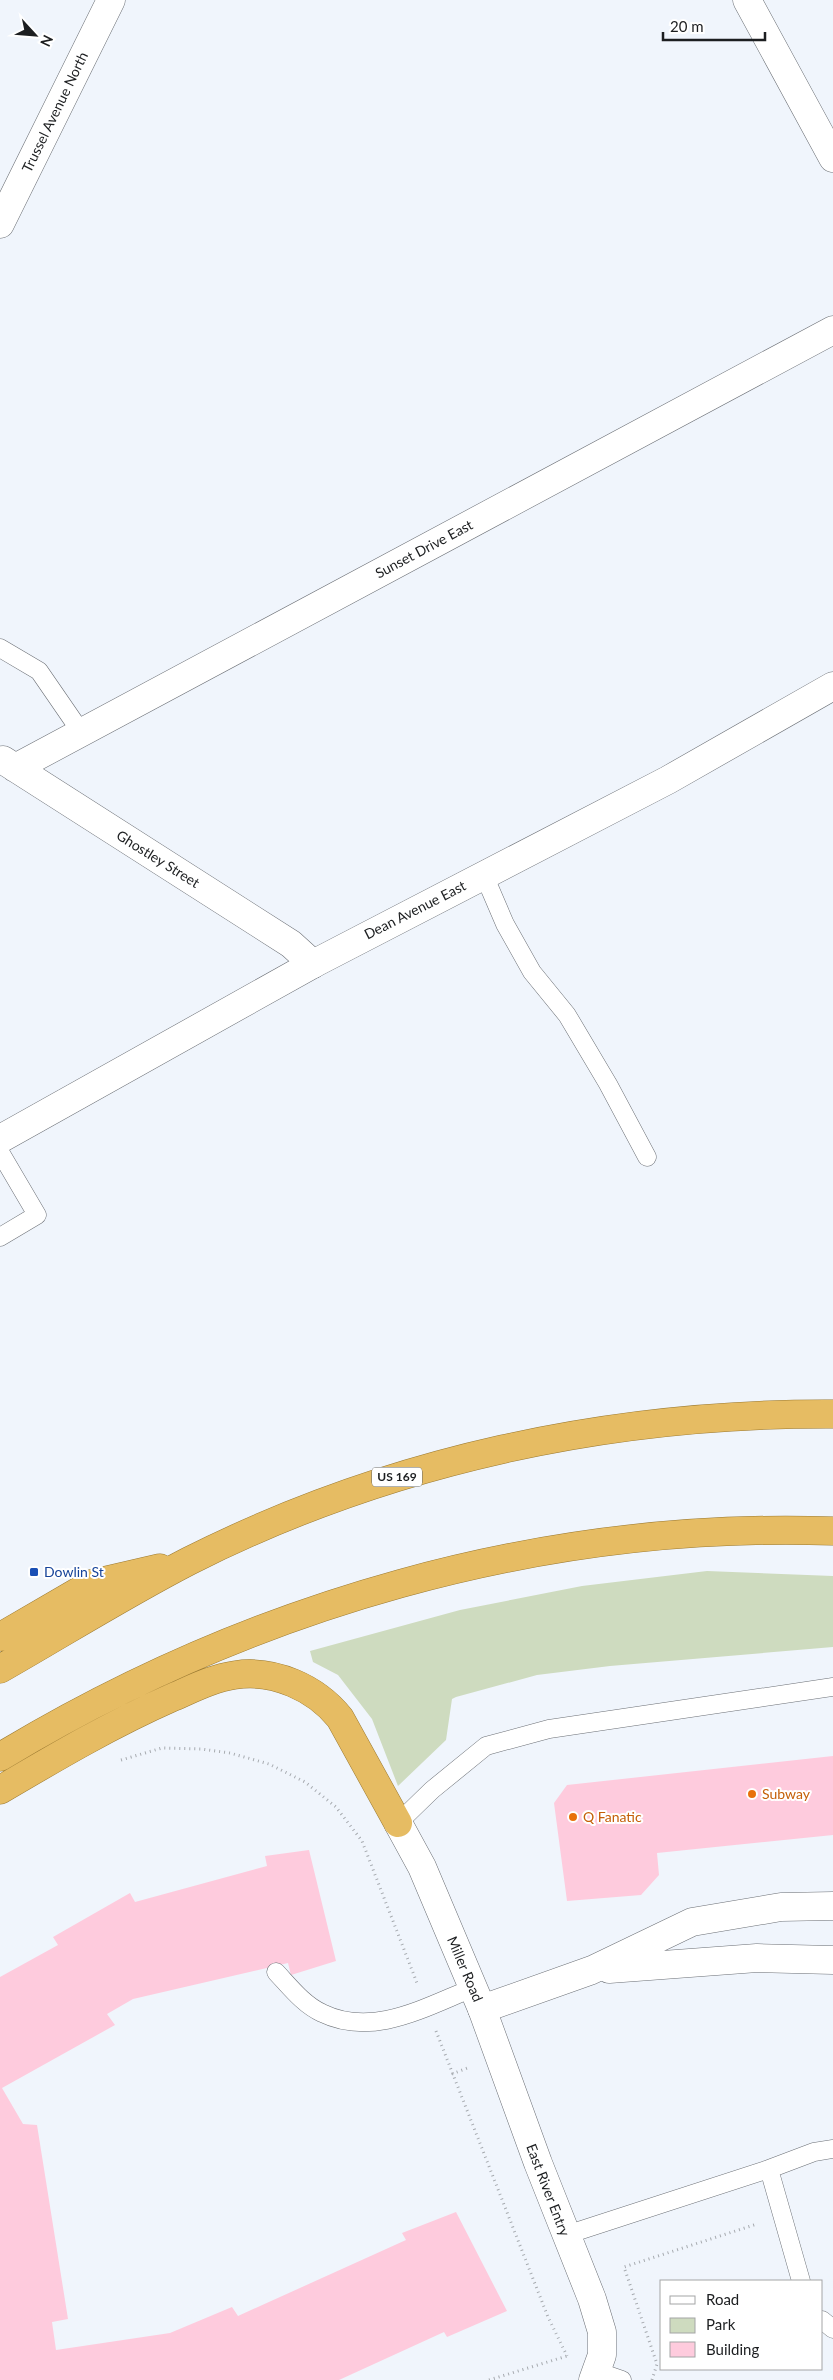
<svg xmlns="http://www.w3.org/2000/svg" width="833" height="2380" font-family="Lato,sans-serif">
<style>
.green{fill:#cedbbf}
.building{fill:#fecbdd}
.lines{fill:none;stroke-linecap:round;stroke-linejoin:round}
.service-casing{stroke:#6b6f75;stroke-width:19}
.minor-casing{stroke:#6b6f75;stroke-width:29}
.tertiary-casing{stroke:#6b6f75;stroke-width:29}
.trunk-casing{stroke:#9b7a32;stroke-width:29}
.path{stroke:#a6aaaf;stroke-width:3;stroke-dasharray:1 4;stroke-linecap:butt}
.service{stroke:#fff;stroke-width:18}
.minor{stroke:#fff;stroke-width:28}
.tertiary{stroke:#fff;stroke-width:28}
.trunk{stroke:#e6bc63;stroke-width:28}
.transit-dot{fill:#1a4fb4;stroke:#fff;stroke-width:2}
.food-dot{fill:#e8710a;stroke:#fff;stroke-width:2}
.labels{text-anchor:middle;stroke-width:4;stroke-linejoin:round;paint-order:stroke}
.shield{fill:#fff;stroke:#606263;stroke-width:1}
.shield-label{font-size:12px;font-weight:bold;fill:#1c1e20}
.street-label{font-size:14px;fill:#1c1e20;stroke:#fff}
.transit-label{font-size:14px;fill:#164399;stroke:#fff;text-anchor:start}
.food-label{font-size:14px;fill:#c56008;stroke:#fff;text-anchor:start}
</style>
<rect width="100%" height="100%" fill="#f0f5fc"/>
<path class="green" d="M707,1571l126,5v71l-223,19 -73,9 -81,22 -4,2 -6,41 -48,46 -26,-67 -34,-44 -25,-13 -3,-11 150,-41 122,-24z"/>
<path class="building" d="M833,1756v79l-176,18 2,22 -18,20 -74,6 -13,-98 13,-18z
M309,1850l27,111 -45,14 -3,-12 -155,36 -26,15 8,11 -113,63 21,36 14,1 31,194 -16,3 4,28 114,-17 62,-26 6,9 168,-76 -4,-7 54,-21 51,99 -60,26 -3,-5 -105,48h-339v-403l58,-32 -5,-8 77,-44 5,9 132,-36 -2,-10z"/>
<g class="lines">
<g class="service-casing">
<path id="service" d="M0,648l39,23 42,61
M484,875l21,49 27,48 35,43 41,69 39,73
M0,1152l37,63 -37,22
M398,1823l34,-33 54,-44 63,-17 284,-42
M276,1972c14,15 28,33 46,41 51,25 103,-6 151,-25
M769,2169l45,-17 19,-3
M566,2235l203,-66 32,112
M822,2320l11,9
M596,2371l26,9"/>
</g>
<g class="minor-casing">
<path id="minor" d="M747,0l86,158
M0,224l111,-224
M3,760l288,184 22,20
M15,768l818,-438
M482,2009l56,154 54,136 10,33v23l-9,25"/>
</g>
<g class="tertiary-casing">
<path id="tertiary" d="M0,1139l313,-175 355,-184 165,-94
M398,1823l24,44 60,142 110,-39 100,-48 89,-15 52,-1
M609,1969l148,-11 76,2"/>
</g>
<g class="trunk-casing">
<path id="trunk" d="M0,1637l91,-53 69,-16
M0,1669c63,-36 125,-75 189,-108 200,-101 421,-148 644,-147
M0,1757c250,-151 540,-236 833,-226
M0,1790c56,-33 112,-66 171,-92 21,-9 42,-20 64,-23 39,-6 81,13 105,43l58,105"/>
</g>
<path class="path" d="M121,1760l41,-12 39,1 29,4 39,11 36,18 31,25 26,34 55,142
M436,2031l112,286 19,39
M452,2074l18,-7
M489,2380l78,-24
M652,2380l5,-16 -33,-97 133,-43"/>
<use href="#service" class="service"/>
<use href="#minor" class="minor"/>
<use href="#tertiary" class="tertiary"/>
<use href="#trunk" class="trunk"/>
</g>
<rect class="transit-dot" x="29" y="1567" width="10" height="10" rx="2.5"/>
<g class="food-dot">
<circle cx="752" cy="1794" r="5"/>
<circle cx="573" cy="1817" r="5"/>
</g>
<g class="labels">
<rect class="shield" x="372" y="1467.5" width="50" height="19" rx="4"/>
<g class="shield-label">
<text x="397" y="1481">US 169</text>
</g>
<g class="street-label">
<text transform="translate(55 112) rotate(-64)" y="5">Trussel Avenue North</text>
<text transform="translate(424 549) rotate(-28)" y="5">Sunset Drive East</text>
<text transform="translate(158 859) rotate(32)" y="5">Ghostley Street</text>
<text transform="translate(415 910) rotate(-27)" y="5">Dean Avenue East</text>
<text transform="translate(465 1969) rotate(67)" y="5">Miller Road</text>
<text transform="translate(548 2190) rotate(69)" y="5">East River Entry</text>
</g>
<g class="transit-label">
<text x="44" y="1577">Dowlin St</text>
</g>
<g class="food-label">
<text x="762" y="1799">Subway</text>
<text x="583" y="1822">Q Fanatic</text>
</g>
</g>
<rect x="660" y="2280" width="162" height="90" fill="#ffffff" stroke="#a4a5a6"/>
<rect x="670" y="2296" width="25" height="8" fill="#ffffff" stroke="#a4a5a6"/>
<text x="706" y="2305" font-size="15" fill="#1c1e20">Road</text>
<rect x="670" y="2318" width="25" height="15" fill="#cedbbf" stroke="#a4a5a6"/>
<text x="706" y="2330" font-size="15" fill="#1c1e20">Park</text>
<rect x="670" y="2342" width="25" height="15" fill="#fecbdd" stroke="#a4a5a6"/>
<text x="706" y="2355" font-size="15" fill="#1c1e20">Building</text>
<g transform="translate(35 35) rotate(116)" stroke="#ffffff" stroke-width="4" paint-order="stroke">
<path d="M0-4L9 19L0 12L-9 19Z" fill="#1c1e20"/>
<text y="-8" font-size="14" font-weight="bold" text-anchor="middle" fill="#1c1e20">N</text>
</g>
<path d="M663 32v8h102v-8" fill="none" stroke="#1c1e20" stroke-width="2.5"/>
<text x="670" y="32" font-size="15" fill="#1c1e20" stroke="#ffffff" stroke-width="4" paint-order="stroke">20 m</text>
</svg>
